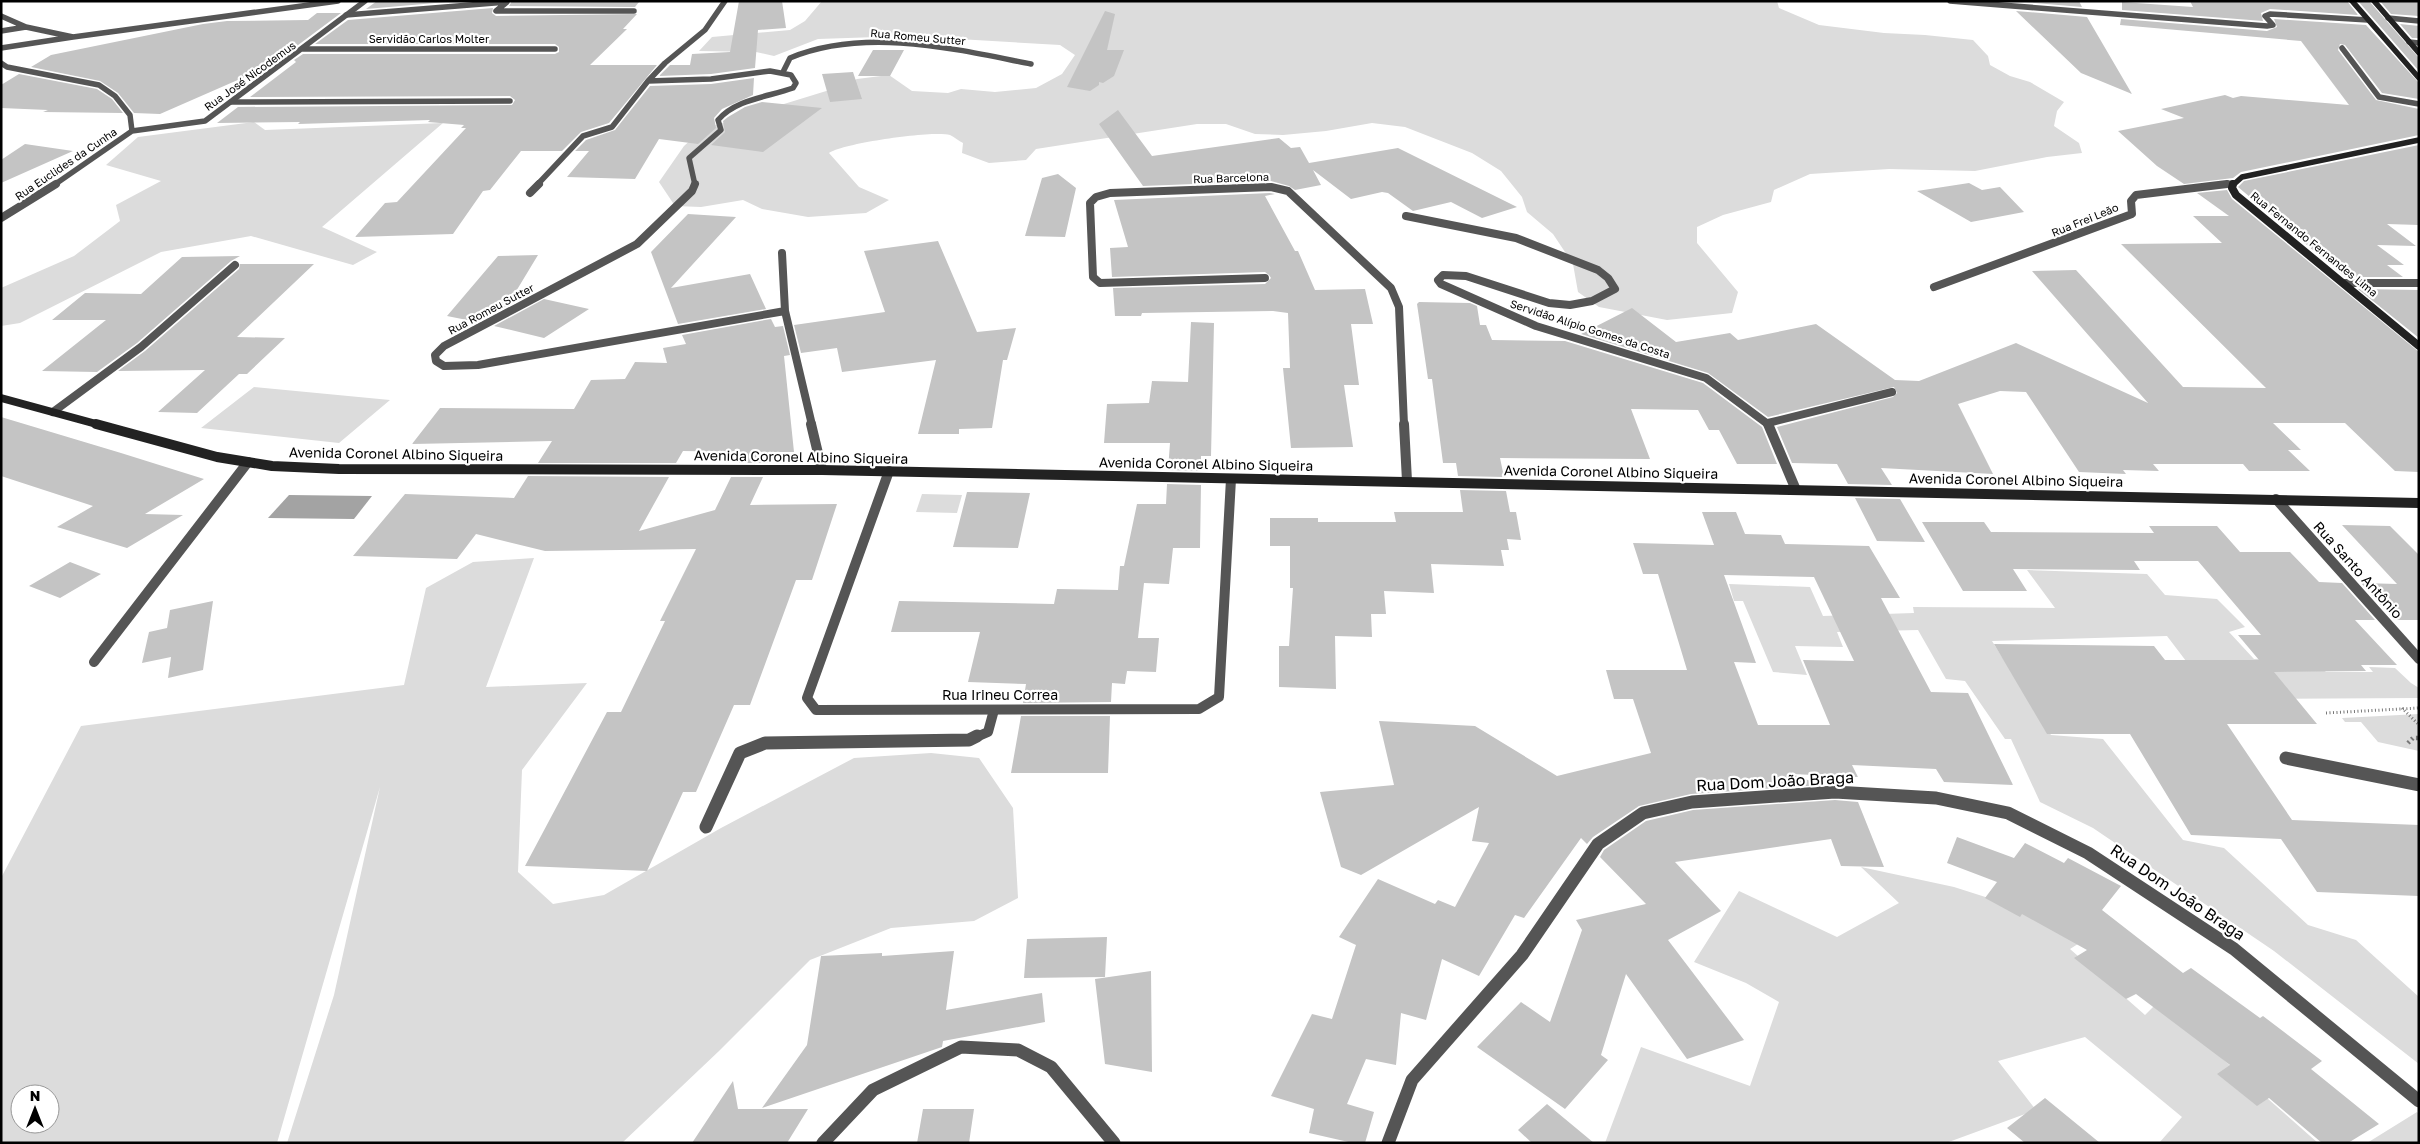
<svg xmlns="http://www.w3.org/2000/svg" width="2420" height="1144" font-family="'Golos Text',sans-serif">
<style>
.green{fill:#dcdcdc;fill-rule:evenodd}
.water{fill:#a3a3a3}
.building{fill:#c4c4c4;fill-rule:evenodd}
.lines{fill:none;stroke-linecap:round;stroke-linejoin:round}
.path-far1{stroke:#777;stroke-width:3;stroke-dasharray:1 2.5;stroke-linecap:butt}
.path{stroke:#777;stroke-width:4.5;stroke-dasharray:2 3;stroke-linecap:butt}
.service-far3{stroke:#555;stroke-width:5.5}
.service-far2{stroke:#555;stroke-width:8}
.service-far1{stroke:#555;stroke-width:10}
.service{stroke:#555;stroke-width:13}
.minor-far3{stroke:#555;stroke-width:5.5}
.minor-far2{stroke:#555;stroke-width:8}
.minor-far1{stroke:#555;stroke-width:10}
.minor{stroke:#555;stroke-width:13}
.secondary-far2{stroke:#222;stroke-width:5.5}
.secondary-far1{stroke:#222;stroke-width:8}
.secondary{stroke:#222;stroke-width:10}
.labels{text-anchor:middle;stroke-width:4.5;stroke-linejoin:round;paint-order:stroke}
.far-street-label{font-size:11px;fill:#000;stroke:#fff}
.street-label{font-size:14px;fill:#000;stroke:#fff}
.near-street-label{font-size:16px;fill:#000;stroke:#fff}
</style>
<rect width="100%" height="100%" fill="#fff"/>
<path class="green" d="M822,1h955l2,7 40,17 65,8 41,2 48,5 15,16 2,9 20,11 20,6 34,20 -7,9 -3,15 25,17 3,10 -35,4 -72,14 -86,-2 -79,5 -36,16 -3,12 -48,13 -26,12v16l41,49 -6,21 -65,7 -68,-13 -21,-15 -5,-28 -20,-30 -26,-22 -5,-15 -21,-26 -29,-18 -67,-26 -33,-4 -46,8 -43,4 -28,-1 -29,-10h-29l-161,25 -10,11 -37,3 -27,-10 1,-10c-4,-2 -9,-6 -13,-8 -16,-5 -107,8 -121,18l30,34 30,13 -23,13 -58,4 -46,-8 -19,-9 -42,7 -26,-1 -16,-24 25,-36 19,-17 133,-41 21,-9 32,-4 23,16 36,2 13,-4 34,3 41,-4 26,-14 13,-19 -15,-10 -153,-9 -89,3 -44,17 -18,-4 -57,-1 13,-14 78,-7 15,-9z
M254,122l11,8 178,-7 -121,104 55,25 -24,13 -102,-29 -90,16 -141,71 -19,3v-38l73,-32 46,-35 -4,-16 45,-24 -55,-16 32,-28z
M254,387l136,13 -51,43 -138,-15z
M922,494l40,1 -5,18 -41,-1z
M534,558l-48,129 101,-4 -65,87 -4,102 35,32 51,-9 117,-67 133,-70 77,-5 48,5 34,50 5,90 -44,23 -83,7 -81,32 -91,91 -97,92h-335l47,-148 46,-208 -103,356h-276v-265l80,-152 323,-41 22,-97 47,-26zM20,1094h30v30h-30z
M2027,570l120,4 18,21 52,4 28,28 -16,5 25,27 56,-2 16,15h47l-4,-5 26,1 16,15 8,5v10l-154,1 -79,-38 -19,-25 -175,5 59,94 52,4 80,101 41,8 84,77 48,15 63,57v67l-145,-113 -181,-123 -53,-26 -29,-63h-6l-40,-58 -19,-2 -28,-49 -81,2 6,15 -48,-1 12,29 -34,-3 -30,-71h-9l-5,-17 81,3 13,29 91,-3 -1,-6 142,1z
M2419,714v37l-41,-9 -17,-20h-16l-3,-4z
M1861,867l93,20 94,30 52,13 -30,19 75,66 13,-13 160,141h-159l23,-26 -97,-80 -87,24 38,49 -90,33h-341l36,-96 109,39 29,-84 -33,-19 -52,-21 45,-71 98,46 62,-34z
M2417,1112l2,2v29h-52z"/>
<path class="water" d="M289,495l83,1 -18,23 -86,-1z"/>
<path class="building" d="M377,1h81l-92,8z
M512,1h111l16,1 -4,5 -126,-1z
M739,1h43l4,27 -28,2 -3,38 -44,6 -52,2 11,-11h20l2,-11 38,-2z
M2013,1h66l3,6z
M2190,1h157l11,14 -88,-6 -9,4 2,8 -141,-11v-8l71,5z
M2358,1h11l50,57v13z
M2380,1h39v15l-28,-2z
M493,8l-1,5 4,3 141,-2 -14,15h4l-37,36h67l-48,58 -28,9 -19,19h-41l-31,39 -7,1 -30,43 -98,3 30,-34 12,-1 69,-74h-5l3,-3 -36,-3 2,-2 -132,4 2,-2 -83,1 21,-16 274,-2 3,-5 -5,-4 -260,1 46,-35 -2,-2 9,-6h252l4,-2v-5l-4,-3h-240l33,-24z
M1105,11l10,3 -8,36h17l-10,26 -11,7 -4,-1v3l-9,6 -23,-4z
M2016,11l71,6 45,77 -51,-21z
M317,13h24l-71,53 -110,48 -26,-1 -16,-20 -18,-12 -69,-14 20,-12 152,-31 24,-3 81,-1z
M2121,19l146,12 10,-4 -3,-8 92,6 53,58v16l-37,-6 -37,-48 -5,-1 -2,6 38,50 43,9v26l-178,37 -8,6 -49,6 -27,-18 -39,-35 66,-13 -23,-9 64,-14 8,3 8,-2 108,9 -48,-64 -181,-16z
M2400,24l19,2v12h-7z
M873,50h31l-14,26h-32z
M853,72l9,27 -32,3 -8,-28z
M19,74l78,15 15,10 11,14 -80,-1 5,-2 -47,-2v-23z
M754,78l-1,17 -31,14 -8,9 2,10 -18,16 -39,-5 -24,40 -68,-2 22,-26h-14l11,-11 29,-10 35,-44 61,-2z
M762,102l60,6 -59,44 -52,-7 14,-13 -2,-11 5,-4 17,-10z
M1118,110l34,46 127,-18 12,10 9,-1 9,16 89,-15 119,59 -35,11 -31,-16 -38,9 -25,-18 -6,-1 -31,7 -38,-29 8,15 -26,5 -6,-4 -18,-5 -128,5 -44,-62z
M25,144l48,7 -72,32v-23z
M2419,145v80l-32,-1 29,22 -39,-1 27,20h-17l16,12h-58l-107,-90 6,-6z
M1058,174l18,14 -11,49 -40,-1 17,-58z
M1969,183l13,7 18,-3 24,25 -53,10 -54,-31z
M2227,190l5,9 187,153v120l-24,-1 -50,-48h-72l28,27h-13l22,21h-61l-6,-7h-90l6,7 -36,-1 3,4 -47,-2 -53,-80 -26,-1 -42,13 35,70 -112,-6 11,17 -44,-1 -11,-20 -45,-1 -15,-36 116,-30 4,-4 -3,-6 -126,30 -60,-44 -127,-39 51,-26 44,34 54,-9 8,7 78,-16 79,56 24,1 97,-38 132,60 -116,-132 44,-1 107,117 83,1 -145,-144 101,-1 -29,-27h36l-32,-23z
M1270,193l5,1 -10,2 30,55h3l17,39 50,-1 8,35h-22l8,61h-15l9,62 -62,1 -8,-80h7l-2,-55 -15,-2 -131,2 -1,3h-26l-2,-28 152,-4 6,-6 -2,-3 -4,-3 -153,5 -2,-29 18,-1 -14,-47z
M688,214l48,3 -65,71 79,-14 16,35 -88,15 -27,-72z
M938,241l39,91 39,-4 -9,32h-4l-11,68 -33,1v5h-41l18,-74 -94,12 -5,-24 -36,5 -7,-28 91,-13 -21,-61z
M538,255l-23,38 13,2 -51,27 -30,-6 51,-60z
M240,256l-9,5 -94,82 -40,29 -55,-1 64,-51h-54l33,-27 56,1 41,-37z
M240,264h74l-77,73 48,1 -38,36h-8l-42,39 -39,-1 47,-42 -87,1 27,-20 94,-82z
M2358,289l61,1v48z
M544,299l45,10 -45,29 -50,-12z
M1419,302l51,1 7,3 3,19h6l6,15 73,1 138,42 59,44 15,37h-40l-18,-34h-10l-11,-20 -67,-1 19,50 -150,-1 4,19 -46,-1 -2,-13h-13l-11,-84h-4l-11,-75z
M771,319l4,8 8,-1 7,29 -6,1 10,96h-20l-5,11h-31l6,-11 -61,-1 -7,12h-138l14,-22 -140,3 28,-36 134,1 17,-29 34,-1 10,-17 32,1 -4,-15 23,-4 -4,-9z
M1191,322l23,1 -3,133h-10v15l-33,-1 2,-27h-66l3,-39 42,-1 3,-22 36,1z
M1,417l120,36 83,26 -59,35 38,1 -56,33 -70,-21 36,-21 -92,-30z
M528,476l141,1 -30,54 76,-21 16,-33h32l-13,28 87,-1 -25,76h-16l-46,125h-16l-38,87h-13l-36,79 -122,-5 82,-154h14l44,-91h-5l36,-72 -151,2 -69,-17 -19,25 -104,-3 52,-62 109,4z
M1167,484l34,1 -1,63h-27l-4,36 -25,-1 -6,55h21l-3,34 -29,-1 -2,13 -13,-1 -1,19 -88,1 3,-19 -58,-2 12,-50h-89l8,-31 155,3 3,-15 61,1 2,-24h4l13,-62h29z
M1460,490l46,1 4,21h6l5,28 -14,-1 2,11h-8l3,16 -73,-2 3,29 -50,-2 2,23h-15l1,23 -37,-1 1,53 -57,-2v-41h10l4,-58h-3v-42h-20v-28h48v4h78l-2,-10h69z
M967,492l63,1 -12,55 -65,-1z
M1855,498l45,1 25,43 -48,-1z
M1702,512h34l9,22 36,1 4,9 84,2 31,52h-19l50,94 37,1 45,92 -69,-3 -8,-13 -84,-4 6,12 -66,-3 29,11 -130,9 -52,12 -46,31 -6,7 -6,-6 -57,80 -9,-3 -36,61 -37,-17 -16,61 -25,-7 -5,52 -30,-6 -19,45 27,8 -9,31h-12l-44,-10 5,-24 -43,-13 41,-82 20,5 24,-74 -17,-8 39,-58 57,25 3,-4 17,7 34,-64 -17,-2 7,-34 -118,68 -20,-8 -21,-75 74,-7 -15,-64 96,5 82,50 94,-23 -18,-54h-19l-8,-29h81l-29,-96h-15l-10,-31 81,2zM1724,575l90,2 40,84 -51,-1 27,65h-72l-24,-63 22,1z
M1922,522h62l7,10 163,1 -5,-7h68l23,26h50l29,30 23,1 33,37h-20l42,45h-36l5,6 -92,1 43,52h-90l65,96 127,5v71l-102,-4 -36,-53 -90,-4 -61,-101h-83l-53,-90 160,2 11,14h94l-21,-25h23l-63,-74h-64l6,9 -127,-1 14,22h-64z
M2342,525l48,1 29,29v65h-25l-33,-37 36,1z
M70,562l31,12 -41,24 -31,-12z
M213,601l-10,69 -35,8 3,-21 -29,6 7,-31 18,-4 3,-18z
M1021,716h89l-2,57h-97z
M1835,800l23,2 26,65 -43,-1 -10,-27 -156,23 46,49 -53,29 76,100 -57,19 -61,-85 -25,81 7,5 -43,49 -88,-62 44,-45 29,20 32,-92 -6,-10 70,-16 -46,-47 4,-7 42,-29 47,-11z
M1957,837l57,21 11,-15 39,20 4,-5 53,28 -19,24 81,63 8,-5 69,50 3,-2 59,45 -11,8 68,55 -31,19h-26l-53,-45 -12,8 -40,-32 13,-9 -94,-71 -10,5 -52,-41 13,-8 -65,-36 -2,3 -35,-19 12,-16 -50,-19z
M1107,937l-2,40 -81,1 3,-39z
M954,951l-8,59 96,-17 3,29 -102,19 -1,6 -180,61 45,-63 14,-89 61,-3v3z
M1151,971l1,101 -47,-8 -10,-85z
M733,1081l5,28h70l-21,34h-95z
M2045,1098l55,45h-75l-18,-15z
M1547,1104l47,39h-62l-14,-13z
M923,1109h51l-5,34h-52z"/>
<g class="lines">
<path class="path-far1" d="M2402,708l17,17
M2326,713l93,-5"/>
<path class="path" d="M2408,743l5,-5h6"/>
<path class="service-far3" d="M346,15l161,-13 -11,9h138
M2388,18l31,3
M2342,48l37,49 40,7
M231,102l279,-1
M2216,185l17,-2"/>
<path class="service-far2" d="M1934,287l198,-73 -1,-13 5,-6 91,-11
M53,412l88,-65 94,-82
M1768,423l124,-31"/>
<path class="service-far1" d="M974,738l14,-6 6,-22"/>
<path class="service" d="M2286,758l133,27
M706,827l34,-74 25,-10 204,-3 8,-4"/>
<path class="minor-far3" d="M1950,1l317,25 6,-1 -8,-9 5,-2 98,6
M1,16l25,11
M1,31l25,-4 47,10 -72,11
M73,37l265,-36
M2409,42l10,1
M303,49h252
M1,63l6,4 92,18 16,11 15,19 2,16
M783,72l7,-14c75,-31 165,-9 241,6
M648,81l17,-18 40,-33 20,-29
M132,131l73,-10 160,-120
M54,185l78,-54
M537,185l46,-49 29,-9 36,-46 63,-2 59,-8 21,4 5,8 -3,5c-25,9 -57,11 -75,32l3,10 -32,28 6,27"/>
<path class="minor-far2" d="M695,184l-3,7 -55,53 -193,102 -9,9 1,6 8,5 34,-1 307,-54
M530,193l9,-9
M1406,216l110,22 82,32 10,8 7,11 -23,12 -22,4 -21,-2 -83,-27 -23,-1 -5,5 3,4 95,42 170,52 63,47
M1,218l55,-34
M782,253l3,58 27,114
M1265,278l-165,5 -7,-6 -3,-74 6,-6 14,-4 161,-6 17,4 103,97 8,19 5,118
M2344,283h75"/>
<path class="minor-far1" d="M811,424l11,46
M1404,424l3,57
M1768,424l28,66
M889,471l-82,227 9,12 383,-1 20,-12 12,-218
M2276,499l143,160
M94,662l154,-200"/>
<path class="minor" d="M823,1143l50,-53 88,-43 57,3 33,17 63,76
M1388,1143l24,-63 110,-125 76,-111 45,-31 49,-11 143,-10 101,6 72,15 80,40 146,96 185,152"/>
<path class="secondary-far2" d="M2352,1l67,77
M2374,1l45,52
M2233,185l9,-8 177,-37"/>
<path class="secondary-far1" d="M2233,184l-1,4 4,7 183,151
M1,398l99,27"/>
<path class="secondary" d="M96,424l121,33 55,9 67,3 483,1 1597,33"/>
</g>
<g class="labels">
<g class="far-street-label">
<text transform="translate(918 37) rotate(5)" y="4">Rua Romeu Sutter</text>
<text x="429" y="43">Servidão Carlos Molter</text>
<text transform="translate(250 76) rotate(-36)" y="4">Rua José Nicodemus</text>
<text transform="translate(66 164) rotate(-34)" y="4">Rua Euclides da Cunha</text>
<text transform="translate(1231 178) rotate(-2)" y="4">Rua Barcelona</text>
<text transform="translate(2085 220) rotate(-22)" y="4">Rua Frei Leão</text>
<text transform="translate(2314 244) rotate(39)" y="4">Rua Fernando Fernandes Lima</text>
<text transform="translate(491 309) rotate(-28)" y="4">Rua Romeu Sutter</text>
<text transform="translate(1590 329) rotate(18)" y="4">Servidão Alípio Gomes da Costa</text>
</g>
<g class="street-label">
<text transform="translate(396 454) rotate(1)" y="5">Avenida Coronel Albino Siqueira</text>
<text transform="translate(801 457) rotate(1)" y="5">Avenida Coronel Albino Siqueira</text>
<text transform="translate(1206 464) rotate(1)" y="5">Avenida Coronel Albino Siqueira</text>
<text transform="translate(1611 472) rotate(1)" y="5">Avenida Coronel Albino Siqueira</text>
<text transform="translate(2016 480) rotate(1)" y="5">Avenida Coronel Albino Siqueira</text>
<text transform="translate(2358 570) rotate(48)" y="5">Rua Santo Antônio</text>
<text x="1000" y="700">Rua Irineu Correa</text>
</g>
<g class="near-street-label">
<text transform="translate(1775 781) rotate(-3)" y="6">Rua Dom João Braga</text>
<text transform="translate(2178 892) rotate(34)" y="6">Rua Dom João Braga</text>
</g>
</g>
<rect width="2420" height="1144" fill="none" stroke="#000000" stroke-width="5"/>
<g transform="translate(35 1109)"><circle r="24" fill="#ffffff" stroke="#999999"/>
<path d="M0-4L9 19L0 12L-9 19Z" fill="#000000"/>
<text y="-8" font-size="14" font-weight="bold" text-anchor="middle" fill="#000000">N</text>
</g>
</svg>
